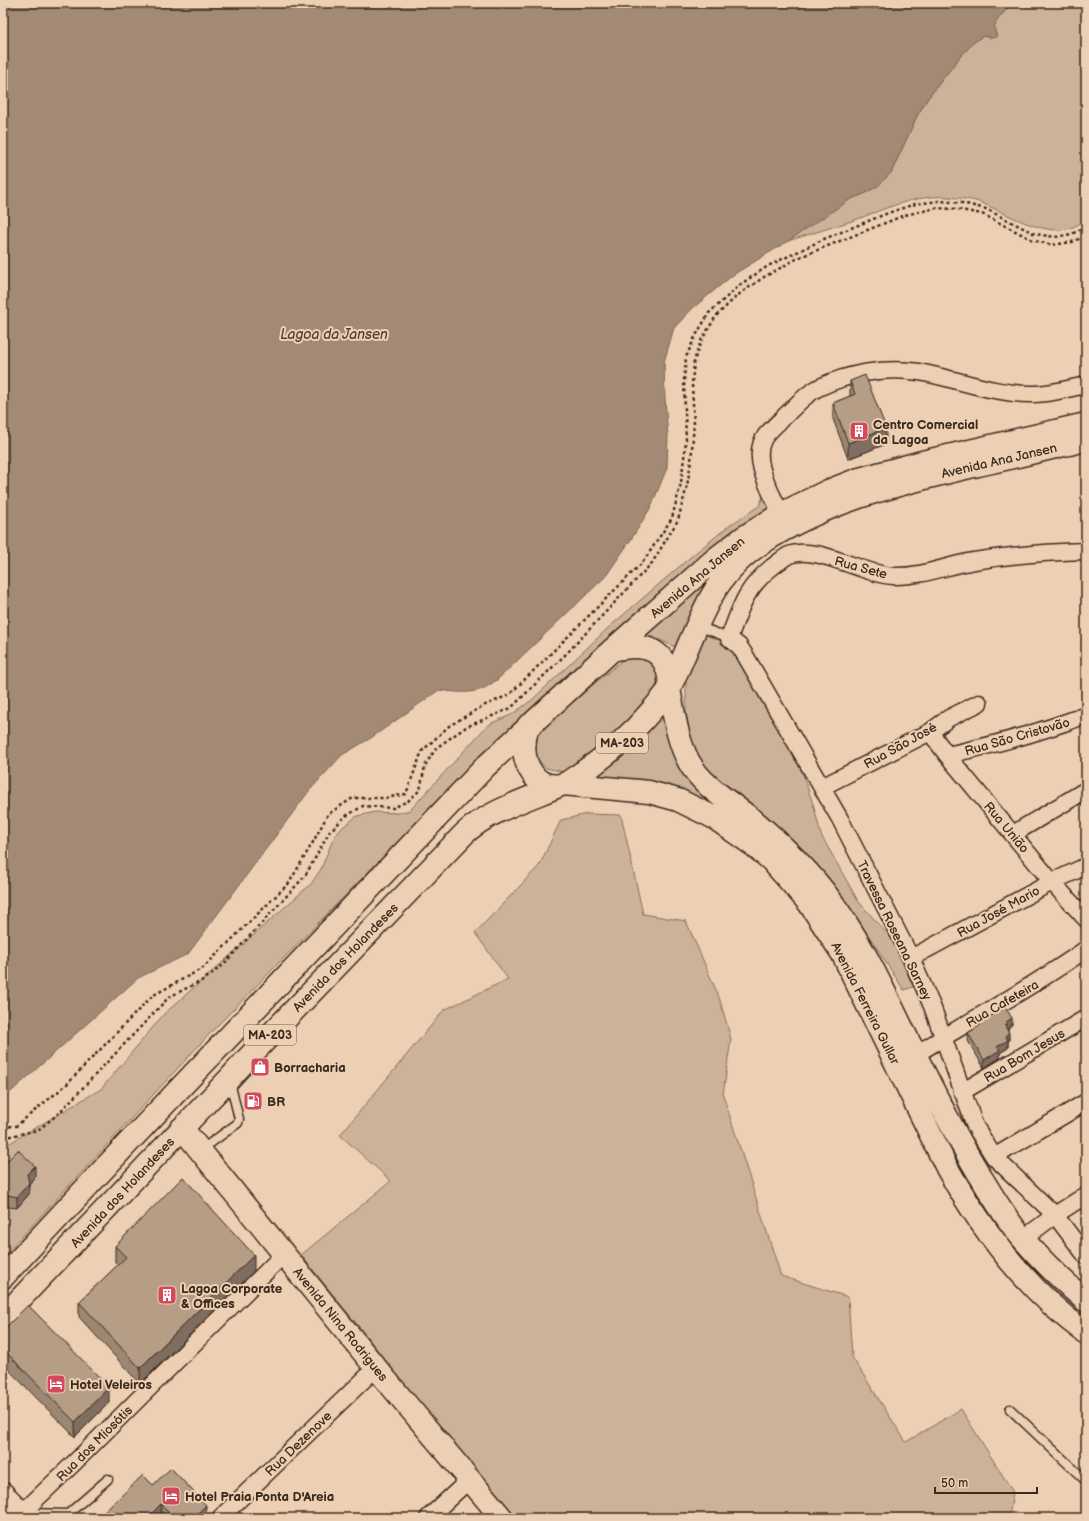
<svg xmlns="http://www.w3.org/2000/svg" width="1089" height="1521" font-family="'Balsamiq Sans',sans-serif">
<style>
.green{fill:#ccb299;stroke:#846e5c}
.water{fill:#a38a74;stroke:#796452}
.lines{fill:none;stroke-linecap:round;stroke-linejoin:round}
.lane-casing{stroke:#3b2a1e;stroke-width:11}
.street-casing{stroke:#3b2a1e;stroke-width:19}
.secondary-casing{stroke:#3b2a1e;stroke-width:25}
.primary-casing{stroke:#3b2a1e;stroke-width:25}
.path{stroke:#3b2a1e;stroke-width:2.5;stroke-dasharray:3 3;stroke-linecap:butt}
.lane{stroke:#edd0b4;stroke-width:8}
.street{stroke:#edd0b4;stroke-width:16}
.secondary{stroke:#edd0b4;stroke-width:22}
.primary{stroke:#edd0b4;stroke-width:22}
.wall{fill:#9c8773;stroke:#3b2a1e}
.shaded-wall{fill:#7f6e5e;stroke:#3b2a1e}
.building{fill:#b59d86;stroke:#3b2a1e}
.labels{text-anchor:middle;stroke-width:4;stroke-linejoin:round;paint-order:stroke}
.shield{fill:#edd0b4;stroke:#705c4b;stroke-width:1}
.shield-label{font-size:12px;font-weight:bold;fill:#3b2a1e}
.poi-label{font-size:13px;font-weight:bold;fill:#3b2a1e;stroke:#edd0b4;text-anchor:start}
.street-label{font-size:13px;fill:#3b2a1e;stroke:#edd0b4}
.water-label{font-size:14px;font-style:italic;fill:#503d2f;stroke:#edd0b4}
</style>
<rect width="100%" height="100%" fill="#edd0b4"/>
<filter id="ink" filterUnits="userSpaceOnUse"><feTurbulence type="fractalNoise" baseFrequency=".025" numOctaves="2"/><feDisplacementMap in="SourceGraphic" scale="8" xChannelSelector="R" yChannelSelector="G"/><feConvolveMatrix kernelMatrix="1 2 1 2 8 2 1 2 1" color-interpolation-filters="sRGB"/></filter>
<g filter="url(#ink)">
<path class="green" d="M1012,3h74v215c-28,30 -78,-5 -107,-16 -9,-3 -21,-4 -30,-5 -33,-3 -64,12 -94,23 -22,7 -45,14 -67,21l61,-41 17,-7 13,-8 12,-12 27,-59 10,-16 31,-40 15,-16 9,-6 8,2 5,-16z
M764,494l4,11 -1,5 -279,240 -272,277 -213,230v-110l98,-58 63,-75 147,-130 10,-15 13,-32 9,-10 14,-11 18,-4 23,1 12,-3 76,-83 6,-4 19,-8 21,-15 75,-71 87,-75 36,-29 29,-19z
M698,581h13l-33,67 -37,-16z
M702,634c14,3 24,8 34,17l59,100 19,56 7,28 37,66 34,38 21,48 -9,3 -47,-72 -43,-57 -54,-51 -41,-31 -16,-13 -12,-24 -5,-30v-32z
M626,657l26,3 6,12 -2,17 -27,33 -29,28 -36,22 -18,-4 -10,-10 -2,-14 7,-15z
M665,707l47,93 -11,4 -111,-24z
M587,814l34,1 22,99 43,7 33,76 12,42 -8,56 58,181 67,21 4,60 54,85 55,-33 52,83 -4,26h-496l-212,-263 90,-74 -51,-46 104,-125 64,-31 -33,-46 64,-67 22,-46z"/>
<path class="water" d="M3,3h1008l-14,17 -3,7 3,10 -6,1 -8,-2 -9,6 -15,16 -31,40 -10,16 -27,59 -12,12 -13,8 -17,7 -61,41 -55,34 -40,33 -19,20 -10,34 1,37 3,37 -1,32 -16,39 -19,31 -26,38 -109,104c-5,3 -11,8 -17,10 -13,4 -28,2 -41,0l-68,48 -29,17 -33,36 -121,163 -50,24 -135,121z"/>
<g class="lines">
<g class="lane-casing">
<path id="lane" d="M698,626l31,12
M201,1150l37,-27 1,-4 -9,-37
M1010,1409l76,72
M27,1513l41,1 40,-35"/>
</g>
<g class="street-casing">
<path id="street" d="M781,514c-10,-22 -32,-57 -15,-79 7,-8 15,-15 22,-22 9,-9 18,-19 30,-25 30,-15 68,-21 101,-16 39,7 76,23 116,22 17,0 35,-6 51,-9
M1086,551c-37,1 -75,4 -112,10 -26,4 -52,16 -80,15 -31,-1 -77,-32 -105,-21 -6,3 -11,8 -17,12 -28,23 -31,40 -43,71l10,8 6,9 95,164 71,139 21,48 43,120 19,31 61,58 31,41
M930,732l17,23 105,127 34,37
M947,755c47,-10 94,-23 139,-40
M822,787l108,-55 19,-14 30,-15
M1013,834l73,-44
M911,958l141,-76 34,-16
M915,1055c57,-36 117,-67 171,-106
M962,1092l124,-74
M994,1157l92,-55
M1023,1239l32,-24 31,-20
M22,1513l54,-52 208,-207
M220,1518l156,-150
M428,1518l42,-39"/>
</g>
<g class="secondary-casing">
<path id="secondary" d="M669,689c5,25 8,51 20,73 14,26 48,44 70,63 23,20 45,41 64,65 34,43 58,94 82,144 26,52 51,104 82,153 11,18 23,37 37,53 19,22 40,42 62,61
M563,784l86,8 29,8 35,17 40,28 18,15 38,43 33,50 105,215c35,62 81,123 139,165
M182,1128l194,240 126,150
M3,1494l24,24"/>
</g>
<g class="primary-casing">
<path id="primary" d="M612,650c33,-8 56,-2 58,36
M528,726c-5,16 -6,33 4,47 6,10 17,14 29,12 6,-1 11,-6 16,-9 29,-19 54,-41 76,-67 5,-6 12,-13 16,-20 15,-30 26,-63 42,-92 12,-21 29,-39 48,-52 62,-42 135,-60 206,-77 41,-9 81,-19 121,-28
M3,1277l123,-132 360,-379 126,-116 103,-91 29,-22 37,-23 47,-23 31,-12 59,-16 168,-39
M3,1317l226,-238 20,-22 215,-223c24,-23 67,-36 97,-49"/>
</g>
<path class="path" d="M3,1127l13,-1 50,-41 86,-89 51,-28 86,-85 23,-39 16,-30 25,-16h33l20,-4 16,-43 27,-25 34,-20 26,-11 134,-133 29,-44 9,-35 5,-42 -2,-61 2,-23 9,-20 14,-24 32,-29 27,-18 56,-27 64,-26 27,-9 24,-3 23,2 24,6 49,25 20,3 17,-3 14,-8
M3,1137l8,-1 27,-6 20,-16 111,-117 36,-18 18,-14 82,-89 25,-45 16,-15 17,-10 30,2 15,-7 12,-11 5,-24 11,-18 30,-21 45,-19 56,-55 85,-90 26,-43 9,-34 4,-25 3,-37 -2,-40 2,-23 7,-20 15,-25 22,-21 26,-18 36,-20 105,-42 31,-7 20,1 26,5 51,26 19,5 20,-3 14,-6"/>
<use href="#lane" class="lane"/>
<use href="#street" class="street"/>
<use href="#secondary" class="secondary"/>
<use href="#primary" class="primary"/>
</g>
<path class="wall" d="M850,381l36,63 -38,15 -15,-40v-16l17,-7z
M978,1024l34,1 -4,3 1,13 -1,1v6l-8,5v5l-16,10 -16,-27v-8l10,-6z
M3,1165l32,13 -6,6v10l-12,14 -9,-1z
M115,1246l139,25 -114,113 -61,-67v-15l39,-37 -3,-3z
M3,1330l106,73 -34,34 -72,-73z
M153,1485l53,33h-108z"/>
<path class="shaded-wall" d="M886,428v16l-38,15v-16z
M1012,1018v7l-4,3v4l-3,-6 1,-4z
M1009,1033v8l-1,1v6l-8,5v5l-16,10v-8l13,-13 8,-11z
M35,1166v12l-6,6v10l-12,14v-11l10,-23z
M8,1195v12l-5,6v-12z
M254,1255v16l-114,113v-16z
M109,1387v16l-34,34v-15z
M161,1504v14h-14z
M206,1505v13h-13z"/>
<path class="building" d="M865,375l21,53 -38,15 -15,-40 22,-9 -5,-13z
M1005,1007l7,11 -6,4 2,2 -3,2 4,7 -4,3 3,4 -11,7 3,3 -16,10 -16,-27 11,-7 -1,-2z
M18,1150l17,16 -8,8 2,9 -12,14 -9,-2 -5,6v-36z
M183,1177l71,78 -114,113 -61,-66 47,-45 -11,-11z
M28,1305l81,82 -34,35 -72,-73v-19z
M171,1468l35,37 -13,13h-18l-14,-14 -14,14h-49l45,-43 10,10z"/>
</g>
<defs>
<g id="building-square" transform="scale(1)"><rect x="-9" y="-9" width="18" height="18" rx="4" fill="#d1495b" stroke="#edd0b4"/><path d="M-4-6H4V6H1V3H-1V6H-4ZM-2.5-4.3h1.7v1.8h-1.7ZM.8-4.3h1.7v1.8H.8ZM-2.5-1h1.7V.8h-1.7ZM.8-1h1.7V.8H.8Z" fill="#fff"/></g>
<g id="shop-square" transform="scale(1)"><rect x="-9" y="-9" width="18" height="18" rx="4" fill="#d1495b" stroke="#edd0b4"/><path d="M-5-2.5h2.3a2.7 3.5 0 0 1 5.4 0H5L5.5 6h-11ZM-1.5-2.5h3a1.5 2.3 0 0 0-3 0Z" fill="#fff"/></g>
<g id="fuel-square" transform="scale(1)"><rect x="-9" y="-9" width="18" height="18" rx="4" fill="#d1495b" stroke="#edd0b4"/><path d="M-5.5-6h7V0h2V4h1.3V-2.5L3-4.5l.8-.8L6-3V5H2.5V1h-1V6h-7ZM-4.2-4.7v3.2H.2V-4.7Z" fill="#fff"/></g>
<g id="hotel-square" transform="scale(1)"><rect x="-9" y="-9" width="18" height="18" rx="4" fill="#d1495b" stroke="#edd0b4"/><path d="M-6-4.5h1.5V1H6V5H4.5V3h-9V5H-6ZM-4 0a1.8 1.8 0 1 1 3.6 0ZM.5 0V-2.5h3Q6-2.5 6 0Z" fill="#fff"/></g>
</defs>
<g fill-rule="evenodd">
<use href="#building-square" x="859" y="431"/>
<use href="#shop-square" x="260" y="1067"/>
<use href="#fuel-square" x="253" y="1101"/>
<use href="#building-square" x="167" y="1295"/>
<use href="#hotel-square" x="56" y="1384"/>
<use href="#hotel-square" x="171" y="1496"/>
</g>
<g class="labels">
<g class="shield">
<rect x="596" y="733" width="52" height="20" rx="3"/>
<rect x="244" y="1025" width="52" height="20" rx="3"/>
</g>
<g class="shield-label">
<text x="622" y="747">MA-203</text>
<text x="270" y="1039">MA-203</text>
</g>
<g class="poi-label">
<text x="873" y="429">Centro Comercial<tspan x="873" dy="15">da Lagoa</tspan></text>
<text x="274" y="1072">Borracharia</text>
<text x="267" y="1106">BR</text>
<text x="181" y="1293">Lagoa Corporate<tspan x="181" dy="15">&amp; Offices</tspan></text>
<text x="70" y="1389">Hotel Veleiros</text>
<text x="185" y="1501">Hotel Praia Ponta D'Areia</text>
</g>
<g class="street-label">
<text transform="translate(999 460) rotate(-13)" y="5">Avenida Ana Jansen</text>
<text transform="translate(861 567) rotate(15)" y="5">Rua Sete</text>
<text transform="translate(697 577) rotate(-40)" y="5">Avenida Ana Jansen</text>
<text transform="translate(1017 736) rotate(-16)" y="5">Rua São Cristovão</text>
<text transform="translate(900 745) rotate(-29)" y="5">Rua São José</text>
<text transform="translate(1007 827) rotate(50)" y="5">Rua União</text>
<text transform="translate(998 911) rotate(-29)" y="5">Rua José Mario</text>
<text transform="translate(895 930) rotate(64)" y="5">Travessa Roseana Sarney</text>
<text transform="translate(345 957) rotate(-46)" y="5">Avenida dos Holandeses</text>
<text transform="translate(866 1003) rotate(63)" y="5">Avenida Ferreira Gullar</text>
<text transform="translate(1002 1003) rotate(-30)" y="5">Rua Cafeteira</text>
<text transform="translate(1024 1055) rotate(-31)" y="5">Rua Bom Jesus</text>
<text transform="translate(122 1192) rotate(-47)" y="5">Avenida dos Holandeses</text>
<text transform="translate(341 1324) rotate(51)" y="5">Avenida Nina Rodrigues</text>
<text transform="translate(94 1443) rotate(-45)" y="5">Rua dos Miosótis</text>
<text transform="translate(298 1443) rotate(-44)" y="5">Rua Dezenove</text>
</g>
<g class="water-label">
<text x="334" y="339">Lagoa da Jansen</text>
</g>
</g>
<rect width="1089" height="1521" fill="none" stroke="#edd0b4" stroke-width="16"/>
<rect x="8" y="8" width="1073" height="1505" fill="none" stroke="#3b2a1e" stroke-width="1.5" filter="url(#ink)"/>
<path d="M935 1487v6h102v-6" fill="none" stroke="#3b2a1e" stroke-width="2"/>
<text x="941" y="1487" font-size="12" fill="#3b2a1e" stroke="#edd0b4" stroke-width="3" paint-order="stroke">50 m</text>
</svg>
